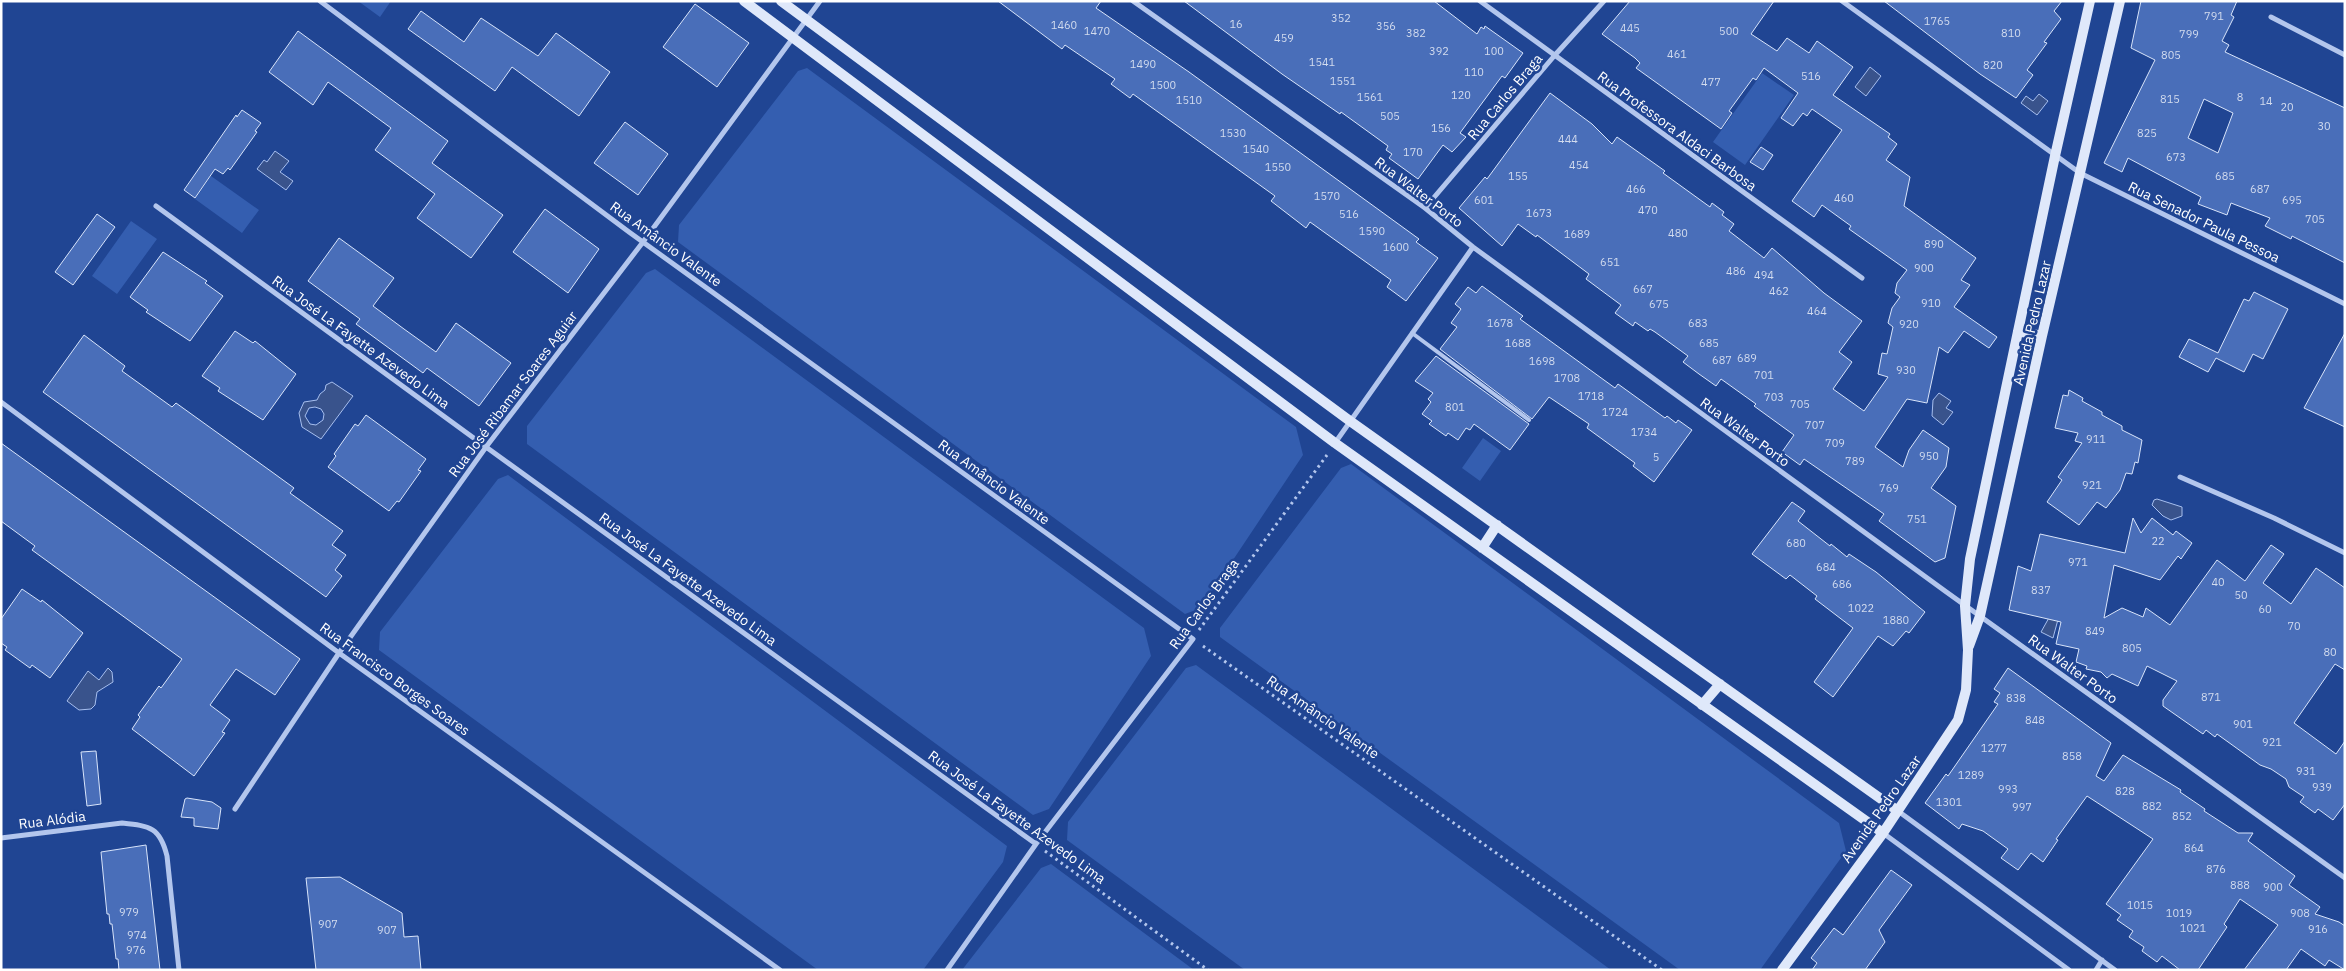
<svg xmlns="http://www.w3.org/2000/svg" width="2346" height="971" font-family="'IBM Plex Sans',sans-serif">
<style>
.green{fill:#345eb0}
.water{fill:#39538c;stroke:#a7bfef;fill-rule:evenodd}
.building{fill:#496eb9;stroke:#d8e4fa;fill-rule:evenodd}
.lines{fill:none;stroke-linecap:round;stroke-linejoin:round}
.path{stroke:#b3c6ed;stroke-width:3;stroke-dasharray:2.5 4;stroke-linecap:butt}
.lane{stroke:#b3c6ed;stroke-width:4}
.street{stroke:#b3c6ed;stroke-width:5}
.secondary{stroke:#dfe8fa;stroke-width:10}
.labels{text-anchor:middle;stroke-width:5;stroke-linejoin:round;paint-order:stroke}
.number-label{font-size:11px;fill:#d2dbee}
.street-label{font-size:14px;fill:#fff;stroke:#204593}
</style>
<rect width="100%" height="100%" fill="#204593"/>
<path class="green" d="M358,1h33l-11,16z
M807,68l489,359 7,28 -102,153 -16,6 -507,-372 1,-17 119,-154z
M1762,73l32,22 -49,70 -32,-23z
M211,176l48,34 -17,23 -47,-34z
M131,221l26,18 -40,55 -25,-18z
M655,269l489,359 7,28 -102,153 -16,6 -506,-371v-18l119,-153z
M1483,438l18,13 -21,30 -18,-13z
M1351,464l488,359 7,28 -86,119h-80l-460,-333v-9l121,-160z
M508,475l499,371 -4,16 -80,108h-105l-439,-320 1,-18 118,-153z
M1196,665l415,305h-366l-178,-130 1,-18 118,-154z
M1051,864l143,106h-232l79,-102z"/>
<path class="water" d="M1870,67l11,9 -15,20 -11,-9z
M2039,94l9,7 -11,14 -16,-12 5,-7 7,5z
M275,151l14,10 -9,11 13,9 -7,9 -29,-21 7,-9 3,2z
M332,382l21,14 -32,43 -19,-12 -3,-14 5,-11 13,-2 3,-6 5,-4 1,-5zM315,407l6,2 3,5 -1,6 -7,5 -6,-1 -5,-8 4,-8z
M1939,393l12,8 -5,7 7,4 -10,13 -11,-9 1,-16z
M2157,499l25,8v9l-11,4 -8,-4 -11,-11 2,-5z
M2055,607l5,5 -7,26 -12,-6z
M108,668l4,4 1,10 -16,10 -2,13 -4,4 -12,1 -12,-9 21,-30 11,9z"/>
<path class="building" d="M998,1h103l-5,7 93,64 230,167 -3,3 22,16 -32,43 -19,-14 4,-7 -81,-58 -4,6 -35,-27 4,-5 -142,-102 -3,4 -19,-14 4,-5 -50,-34 -3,4z
M1184,1h250l43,33 4,-7 3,2 1,-3 38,27 -18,25 -3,-2 -42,57 6,4 -14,15 -9,-7 -25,34 -29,-21 3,-4 -6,-4 2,-4 -47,-34 -1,2 -58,-40z
M1630,1h144l-23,33 26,17 10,-13 22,15 8,-12 36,26 -20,28 57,39 -2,3 9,7 -11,16 24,17 -6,29 72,52 -15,22 9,5 -16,22 43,30 -8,11 -25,-17 -16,22 -9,-6 -12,56 -20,-4 -32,48 28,20 6,-17 14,-20 26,18 -3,19 -15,21 25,18 -11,52 -10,4 -56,-41 5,-7 -80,-55 -4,6 -18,-13 12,-17 -40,-29 2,-2 -35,-25 -5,7 -17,-12 -16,-12 5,-6 -33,-24 -5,-3 -2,2 -13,-9 -2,4 -18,-13 6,-8 -35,-26 3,-5 -52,-39 -1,2 -18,-13 -16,22 -43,-38 26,-31 2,2 63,-86 42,31 20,20 5,-7 48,34 -2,2 47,34 2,-4 12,9 -2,3 12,9 -5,7 35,27 8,-10 52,45 38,28 -23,31 13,10 -19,27 31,22 24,-34 -10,-3 4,-21 5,1 6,-27 -5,-4 4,-15 8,-11 -5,-4 2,-10 10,-13 -58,-41 2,-3 -29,-21 -8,12 -22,-16 50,-71 -30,-21 -5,7 -4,-3 -10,13 -12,-8 17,-25 -34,-25 -8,12 -3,-2 -24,33 3,2 -11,16 -85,-61 4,-5 -5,-5 -33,-24z
M1884,1h178l-8,10 7,8 -17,23 3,1 -20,27 6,5 -17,23 -36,-24z
M2141,1h96l-6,14 3,2 -12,24 7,4 -4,7 120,56v155l-53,-27 -1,3 -26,-13 5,-8 -39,-15 -4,12 -29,-11 3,-7 -73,-39 -6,14 -18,-9 51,-103 -24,-12zM2204,99l29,14 -15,40 -30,-15z
M695,4l54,39 -32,44 -54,-40z
M421,11l43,31 17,-24 57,38 18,-23 54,39 -31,44 -67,-49 -17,24 -87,-62z
M298,31l150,110 -16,22 71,52 -32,43 -54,-40 18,-24 -60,-44 16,-22 -63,-46 -15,23 -44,-33z
M242,110l19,13 -6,8 2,1 -27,38 -2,-2 -5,6 -8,-5 -20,29 -11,-8 52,-75 1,2z
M625,122l43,32 -30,41 -44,-32z
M1761,147l12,8 -10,15 -13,-8z
M545,209l54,40 -31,44 -55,-41z
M97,214l18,13 -42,58 -18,-13z
M339,238l55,40 -21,28 31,23 32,23 20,-29 55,40 -32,43 -52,-38 -4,5 -67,-49 4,-5 -52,-38z
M163,252l44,29 -2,2 18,13 -33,45 -44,-29 2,-2 -18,-13z
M1482,286l41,30 -3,3 95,69 3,-4 47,34 2,-2 9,7 2,-3 14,10 -38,52 -21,-16 2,-3 -48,-35 2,-4 -40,-27 -17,22 -92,-70 17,-22 -6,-4 10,-14 -6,-5 13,-17 8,6z
M2254,292l34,17 -25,50 -10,-5 -9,18 -28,-14 -8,14 -29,-15 10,-18 29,14 26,-54 5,2z
M235,331l18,12 2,-2 41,33 -33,46 -45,-29 2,-3 -18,-12z
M2345,333v94l-41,-19z
M84,335l41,31 -3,5 50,36 4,-4 96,69 22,16 -4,5 53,38 -11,14 14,10 -11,15 7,6 -16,21 -283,-205z
M1436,356l93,68 -19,26 -36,-26 -4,6 -4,-2 -8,12 -10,-7 -2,3 -17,-12 3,-3 -10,-7 9,-12 -3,-3 5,-6 -18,-12z
M2069,390l14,8 -1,3 20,11v3l20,11v4l20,10 -4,23 -3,-1 -3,12 -6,-1 -6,17 -14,18 -9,-6 -18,23 -32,-23 15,-22 -4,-3 24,-34 -7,-2 3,-8 -23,-5 8,-33 5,1z
M366,415l60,44 -8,11 3,1 -22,31 -2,-1 -8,10 -61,-44 8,-11 -2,-2 21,-30 3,2z
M1,443l299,216 -25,36 -39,-26 -26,36 20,15 -8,12 3,1 -31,43 -62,-47 8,-12 -2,-2 21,-29 2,2 21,-29 -150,-109 3,-4 -34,-25z
M1792,502l13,9 -7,10 32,25 1,-2 16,13 2,-3 27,18 49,40 -16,21 -3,-2 -13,15 -15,-10 -45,61 -19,-15 39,-54 -38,-29 2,-3 -27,-21 -4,4 -34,-25z
M2133,518l8,15 11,-15 21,17 3,-4 16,12 -11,16 -3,-3 -18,24 -46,-15 -10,53 18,-10 21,9 3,-9 24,17 47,-65 28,21 26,-36 13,9 -21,29 28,21 25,-36 29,20v82l-10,-6 -41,59 42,31 9,-13v63l-12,16 -15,-11 -3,4 -15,-11 4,-5 -15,-10 -3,-8 -15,-10 -11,-4 -43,-31 -2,3 -9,-7 -3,4 -40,-28v-6l14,-19 -30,-15 -9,20 -26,-12 -5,4 -6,-6 -15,-3 1,-3 -11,-4 3,-13 -23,-5 5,-22 -52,-12 9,-44 13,5 9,-37 85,19z
M22,589l19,13 1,-2 41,33 -33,45 -18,-13 -2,3 -25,-18 2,-3 -6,-4v-24z
M2008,668l103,75 -15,33 8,5 19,-26 58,35 -1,2 25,17 -1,2 34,22h15l-5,8 47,35 -6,9 31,22 -5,7 24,8 6,4v44l-16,-10 -4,6 -24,-17 -15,21h-42l34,-45 -38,-26 -16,25 3,3 -29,43h-18l-18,-14 -5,6 -15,-11 2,-4 -15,-10 4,-6 -16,-11 4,-5 -15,-11 47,-65 -66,-43 -31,43 2,1 -15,22 -12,-9 -13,17 -17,-12 7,-9 -25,-18 -21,-7 -3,5 -34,-26 21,-29 2,2 50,-72 -4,-2 6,-9 -6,-4z
M96,751l5,53 -14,2 -6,-54z
M187,798l25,4 9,6 -3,21 -24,-3v-8l-13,-1 4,-18z
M146,845l14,125h-41l-1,-11h-2l-4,-35h-2l-1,-10h-2l-6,-62z
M1891,870l21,15 -33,45 6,12 -20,28h-53l5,-7 -6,-5 23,-30 9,7z
M340,877l62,36 2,24 14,-1 3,34h-105l-10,-92z"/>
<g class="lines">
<path class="path" d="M1199,630l128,-175
M1203,646l459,324
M1045,851l163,119"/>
<path class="lane" d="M1412,333l117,87"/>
<path class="street" d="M320,1l309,231 564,407 -157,205 -89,126
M1133,1l292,207 48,39 472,344 400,287
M1480,1l382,277
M1842,1l238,172 265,131
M2271,17l74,38
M156,206l330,241 550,397
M1425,208l130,-153 49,-54
M1,402l338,251 441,317
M1335,443l138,-196
M2180,477l94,41 71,35
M235,809l104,-156 147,-206 157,-205 177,-241
M1898,811l217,159
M1883,833l186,137
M1,838l121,-15c28,3 38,4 45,33l12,114
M2096,970l6,-10"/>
<path class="secondary" d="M744,1l591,442 548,390
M781,1l569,420 548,390
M2018,331l24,5
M1482,548l15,-23
M1969,646l11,-30 62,-280 78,-335
M1702,705l18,-21
M1782,970l101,-137 75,-113 8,-30 2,-40 -3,-44 5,-47 85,-403 35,-155"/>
</g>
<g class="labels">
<g class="number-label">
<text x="2214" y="20">791</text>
<text x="1341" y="22">352</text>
<text x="1937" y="25">1765</text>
<text x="1236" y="28">16</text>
<text x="1064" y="29">1460</text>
<text x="1386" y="30">356</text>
<text x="1630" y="32">445</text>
<text x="1097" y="35">1470</text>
<text x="1729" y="35">500</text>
<text x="1416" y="37">382</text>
<text x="2011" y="37">810</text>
<text x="2189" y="38">799</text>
<text x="1284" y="42">459</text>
<text x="1439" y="55">392</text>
<text x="1494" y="55">100</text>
<text x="1677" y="58">461</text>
<text x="2171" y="59">805</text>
<text x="1322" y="66">1541</text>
<text x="1143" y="68">1490</text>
<text x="1993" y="69">820</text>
<text x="1474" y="76">110</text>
<text x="1811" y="80">516</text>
<text x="1343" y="85">1551</text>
<text x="1711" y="86">477</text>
<text x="1163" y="89">1500</text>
<text x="1461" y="99">120</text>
<text x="1370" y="101">1561</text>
<text x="2240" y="101">8</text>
<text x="2170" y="103">815</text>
<text x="1189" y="104">1510</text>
<text x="2266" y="105">14</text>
<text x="2287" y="111">20</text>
<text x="1390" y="120">505</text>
<text x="2324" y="130">30</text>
<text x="1441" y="132">156</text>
<text x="1233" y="137">1530</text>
<text x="2147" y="137">825</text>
<text x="1568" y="143">444</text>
<text x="1256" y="153">1540</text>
<text x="1413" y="156">170</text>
<text x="2176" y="161">673</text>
<text x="1579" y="169">454</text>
<text x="1278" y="171">1550</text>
<text x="1518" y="180">155</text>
<text x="2225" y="180">685</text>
<text x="1636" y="193">466</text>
<text x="2260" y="193">687</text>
<text x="1327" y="200">1570</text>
<text x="1844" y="202">460</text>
<text x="1484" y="204">601</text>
<text x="2292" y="204">695</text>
<text x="1648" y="214">470</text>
<text x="1539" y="217">1673</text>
<text x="1349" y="218">516</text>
<text x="2315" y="223">705</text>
<text x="1372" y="235">1590</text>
<text x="1678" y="237">480</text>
<text x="1577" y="238">1689</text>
<text x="1934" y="248">890</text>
<text x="1396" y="251">1600</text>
<text x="1610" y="266">651</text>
<text x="1924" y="272">900</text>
<text x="1736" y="275">486</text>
<text x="1764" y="279">494</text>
<text x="1643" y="293">667</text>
<text x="1779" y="295">462</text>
<text x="1931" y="307">910</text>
<text x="1659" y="308">675</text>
<text x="1817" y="315">464</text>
<text x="1500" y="327">1678</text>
<text x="1698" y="327">683</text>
<text x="1909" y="328">920</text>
<text x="1518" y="347">1688</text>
<text x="1709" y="347">685</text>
<text x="1747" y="362">689</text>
<text x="1722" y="364">687</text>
<text x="1542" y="365">1698</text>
<text x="1906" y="374">930</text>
<text x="1764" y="379">701</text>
<text x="1567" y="382">1708</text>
<text x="1591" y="400">1718</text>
<text x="1774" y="401">703</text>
<text x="1800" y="408">705</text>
<text x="1455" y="411">801</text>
<text x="1615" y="416">1724</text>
<text x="1815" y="429">707</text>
<text x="1644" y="436">1734</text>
<text x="2096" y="443">911</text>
<text x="1835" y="447">709</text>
<text x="1929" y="460">950</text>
<text x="1656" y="461">5</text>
<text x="1855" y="465">789</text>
<text x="2092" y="489">921</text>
<text x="1889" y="492">769</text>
<text x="1917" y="523">751</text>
<text x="2158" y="545">22</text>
<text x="1796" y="547">680</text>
<text x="2078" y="566">971</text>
<text x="1826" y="571">684</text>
<text x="2218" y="586">40</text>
<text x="1842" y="588">686</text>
<text x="2041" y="594">837</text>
<text x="2241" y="599">50</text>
<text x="1861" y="612">1022</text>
<text x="2265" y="613">60</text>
<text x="1896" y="624">1880</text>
<text x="2294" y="630">70</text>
<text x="2095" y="635">849</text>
<text x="2132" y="652">805</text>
<text x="2330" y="656">80</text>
<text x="2211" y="701">871</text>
<text x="2016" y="702">838</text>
<text x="2035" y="724">848</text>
<text x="2243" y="728">901</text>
<text x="2272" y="746">921</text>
<text x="1994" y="752">1277</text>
<text x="2072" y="760">858</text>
<text x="2306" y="775">931</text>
<text x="1971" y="779">1289</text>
<text x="2322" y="791">939</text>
<text x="2008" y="793">993</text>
<text x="2125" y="795">828</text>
<text x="1949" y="806">1301</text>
<text x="2152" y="810">882</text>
<text x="2022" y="811">997</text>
<text x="2182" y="820">852</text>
<text x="2194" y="852">864</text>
<text x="2216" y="873">876</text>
<text x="2240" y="889">888</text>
<text x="2273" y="891">900</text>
<text x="2140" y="909">1015</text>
<text x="129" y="916">979</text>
<text x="2179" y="917">1019</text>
<text x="2300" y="917">908</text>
<text x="328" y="928">907</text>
<text x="2193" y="932">1021</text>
<text x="2318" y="933">916</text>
<text x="387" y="934">907</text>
<text x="137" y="939">974</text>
<text x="136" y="954">976</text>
</g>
<g class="street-label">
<text transform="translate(1505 97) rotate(-50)" y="5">Rua Carlos Braga</text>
<text transform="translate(1677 131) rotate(36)" y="5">Rua Professora Aldaci Barbosa</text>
<text transform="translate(1419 192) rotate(37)" y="5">Rua Walter Porto</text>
<text transform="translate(2204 222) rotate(26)" y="5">Rua Senador Paula Pessoa</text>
<text transform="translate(666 244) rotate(36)" y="5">Rua Amâncio Valente</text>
<text transform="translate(2032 323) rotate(-77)" y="5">Avenida Pedro Lazar</text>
<text transform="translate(361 342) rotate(36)" y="5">Rua José La Fayette Azevedo Lima</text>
<text transform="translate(513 394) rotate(-53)" y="5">Rua José Ribamar Soares Aguiar</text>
<text transform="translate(1745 432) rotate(36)" y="5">Rua Walter Porto</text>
<text transform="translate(994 482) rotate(36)" y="5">Rua Amâncio Valente</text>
<text transform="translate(688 579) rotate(36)" y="5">Rua José La Fayette Azevedo Lima</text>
<text transform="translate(1204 604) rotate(-54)" y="5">Rua Carlos Braga</text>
<text transform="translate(2073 669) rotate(36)" y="5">Rua Walter Porto</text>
<text transform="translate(395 679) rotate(36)" y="5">Rua Francisco Borges Soares</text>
<text transform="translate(1323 717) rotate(35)" y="5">Rua Amâncio Valente</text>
<text transform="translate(1881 809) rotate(-55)" y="5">Avenida Pedro Lazar</text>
<text transform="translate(1017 817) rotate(36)" y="5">Rua José La Fayette Azevedo Lima</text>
<text transform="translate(52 820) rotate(-7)" y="5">Rua Alódia</text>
</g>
</g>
<rect width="2346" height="971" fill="none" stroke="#ffffff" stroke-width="5"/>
</svg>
